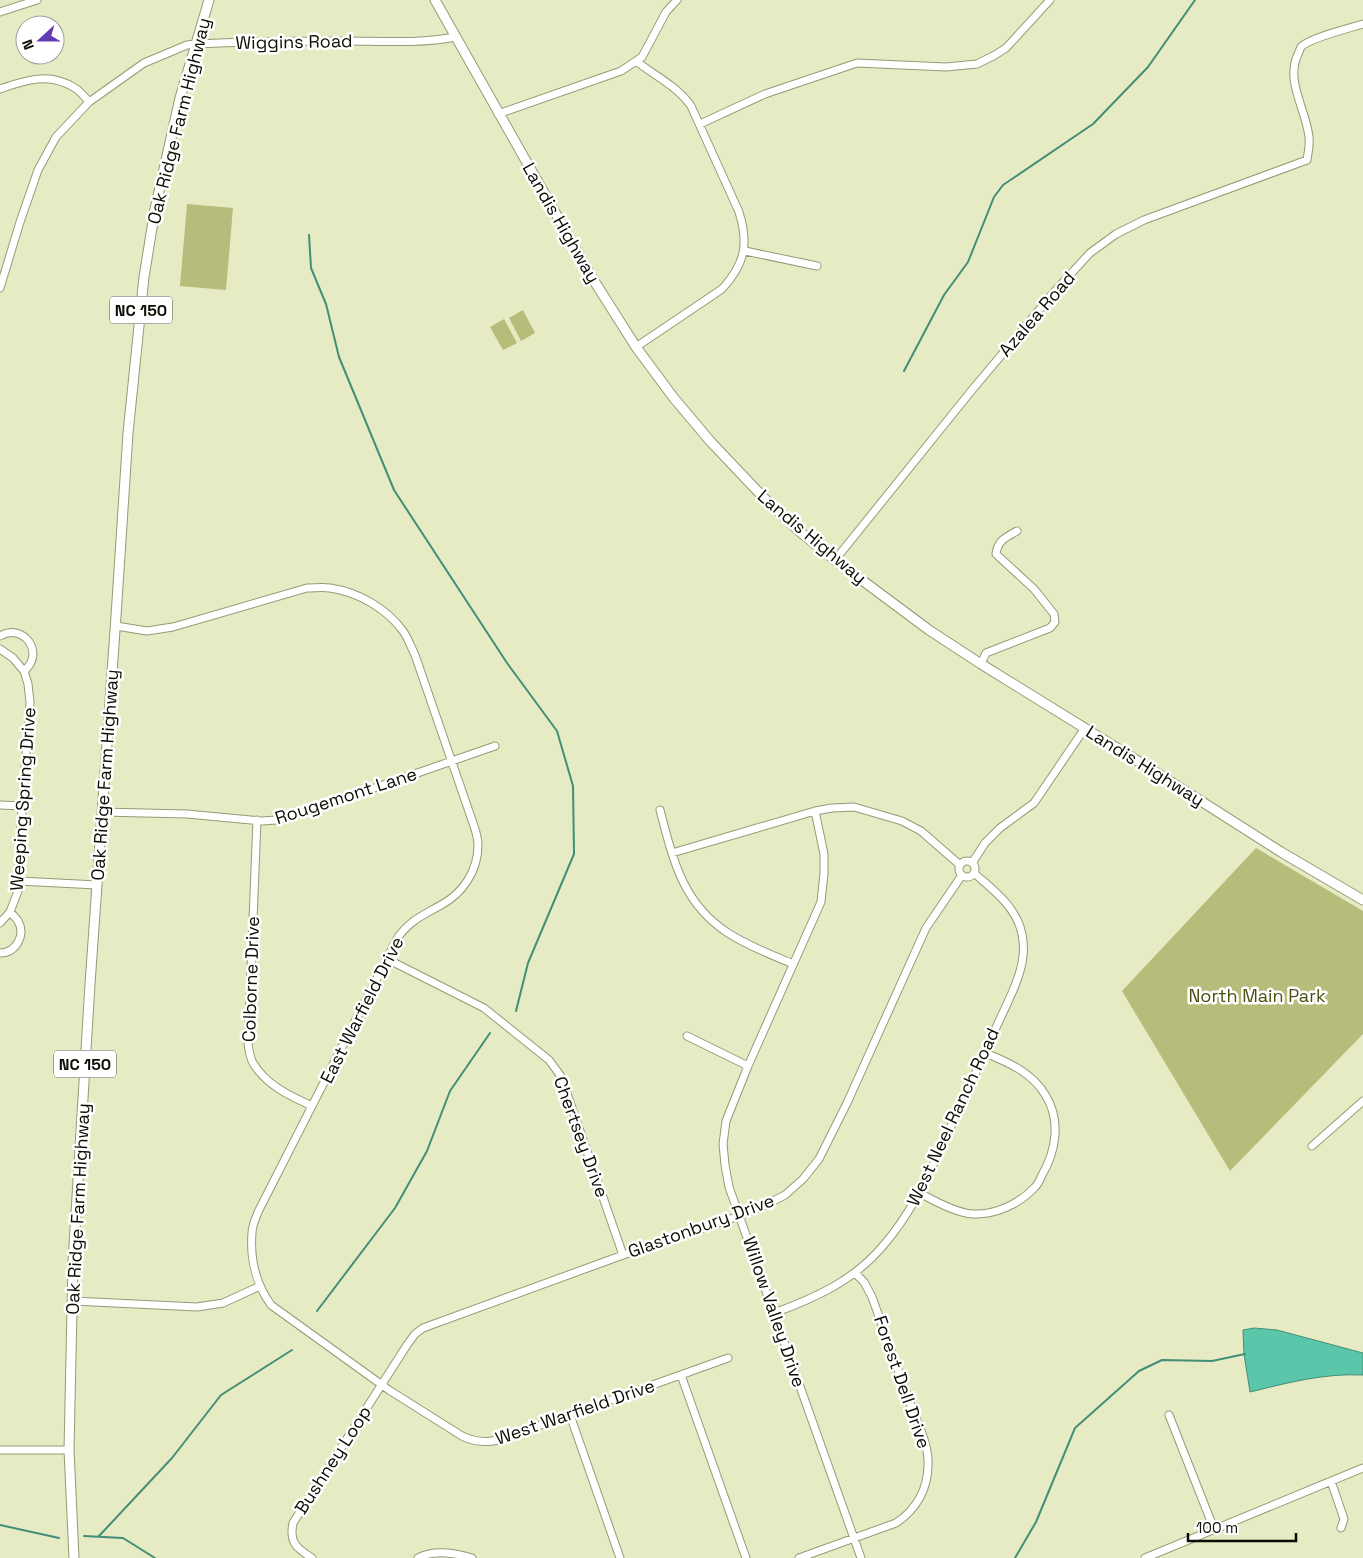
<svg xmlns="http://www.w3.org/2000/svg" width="1363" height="1558" font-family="'Space Grotesk',sans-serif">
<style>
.green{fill:#b6bc7a}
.water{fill:#5bc6a9;stroke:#438e77}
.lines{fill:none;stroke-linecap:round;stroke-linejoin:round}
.stream{stroke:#438e77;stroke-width:2}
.minor-casing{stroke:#969a76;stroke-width:9}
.major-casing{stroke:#969a76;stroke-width:11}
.minor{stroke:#fff;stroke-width:7}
.major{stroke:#fff;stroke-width:9}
.labels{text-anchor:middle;stroke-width:5;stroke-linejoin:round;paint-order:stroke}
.shield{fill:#fff;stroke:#55564e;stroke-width:1}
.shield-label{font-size:16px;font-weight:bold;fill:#0c0d02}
.street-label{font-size:18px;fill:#0c0d02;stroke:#fff}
.park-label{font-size:18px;fill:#4a4e0e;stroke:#fff}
</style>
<rect width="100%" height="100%" fill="#e7ebc4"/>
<path class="green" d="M187,204l46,4 -7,82 -46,-4z
M523,310l12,23 -14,8 -12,-23z
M504,319l13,24 -14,7 -13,-23z
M1256,848l107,63v123l-133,137 -108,-180z"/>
<path class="water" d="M1254,1328l23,2 86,23v22c-39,-2 -76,8 -113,17l-6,-38 -1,-24z"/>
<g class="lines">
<path class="stream" d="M309,235l2,33 15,36 13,53 55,133 113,173 50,68 16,55 1,68 -46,109 -12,48
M904,371l40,-76 24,-33 26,-65 9,-12 90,-61 55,-57 47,-67
M317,1311l78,-103 32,-57 23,-60 40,-58
M0,1525l59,13
M84,1536l39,2 32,20
M99,1536l73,-78 49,-63 71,-45
M1015,1558l21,-36 39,-94 64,-57 23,-11 50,1 33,-7"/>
<g class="minor-casing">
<path id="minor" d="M0,12l37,-12
M0,89c26,-9 49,-17 75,-1 5,3 10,9 14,14
M498,114l123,-43 21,-14 24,-45 11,-12
M700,124l65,-30 92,-31 89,4 31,-3 18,-9 11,-7 44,-48
M745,251l72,15
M0,288l20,-66 18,-52 18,-33 33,-35 55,-39 43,-18 9,-1c49,-2 99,-3 149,-3 36,0 74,3 110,-4
M636,347l86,-58c23,-25 27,-45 17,-77l-48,-106c-14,-20 -36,-30 -55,-45
M835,560l137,-170 84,-100 34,-37 26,-19 28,-14 163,-60c1,-7 3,-16 2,-23 -3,-28 -24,-56 -11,-83 1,-2 2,-5 3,-7 8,-9 49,-19 62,-23
M116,626l31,5 26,-4 134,-39c8,0 16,-1 23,0 28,4 56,20 73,43 5,7 8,16 12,24l59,171c2,6 4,13 4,19 0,26 -15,48 -37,60 -19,11 -29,14 -43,32l-139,273c-3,7 -7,15 -7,23 -2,25 4,51 19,72l118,85 73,46c12,6 23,7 37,4l229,-82
M0,636c23,-14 46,17 24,35
M0,649l13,9 11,13 4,13 2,18 -8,104 -4,85 -8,21 -10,11
M981,664l5,-11 64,-25 5,-6 -1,-8 -20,-25 -38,-35c2,-14 9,-16 21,-23
M0,805l22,1
M660,810c13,49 22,93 68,123 20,13 44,22 65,31
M815,811l9,43v19l-3,29 -73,164 -22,55 -3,23 2,21 4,22 132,371
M102,812l85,2 75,7 14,-1 38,-11 181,-63
M257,820l-9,224c1,6 2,14 5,19 13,22 37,33 59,43
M672,853l143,-42 17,-3 22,-1 48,14 19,10 39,34
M959 869a8 8 0 1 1 16 0a8 8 0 1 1-16 0Z
M972,863l13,-20 15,-15 34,-25 51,-75
M19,881l78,4
M0,953c16,0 26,-18 18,-32 -2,-3 -5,-6 -8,-9
M387,959l97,49 65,52 11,15 4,10 59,170
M687,1036l61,30
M1312,1146l51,-45
M920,1193c14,8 36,20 53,21 22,1 46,-10 61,-26 4,-3 6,-8 8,-13 14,-24 19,-54 4,-79 -13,-23 -38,-34 -61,-43
M73,1301l124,6 26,-4 37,-17
M774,1313c41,-15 79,-32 108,-66 30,-34 47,-73 66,-114 15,-34 32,-68 47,-103 9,-21 26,-51 28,-74 1,-6 0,-16 -1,-22 -6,-28 -29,-44 -48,-61
M681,1375l65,183
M570,1415l50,143
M1169,1415l45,114
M0,1450h69
M1331,1481l13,38 -3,9
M312,1558c-16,-10 -23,-16 -19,-35l114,-178 8,-11 8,-6 200,-73 116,-39 26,-11 20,-10 18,-16 16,-20 28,-56 79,-175 36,-53
M418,1558c16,-9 37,-5 54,0
M799,1558l97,-35c20,-13 32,-34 32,-58 1,-20 -10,-41 -17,-59 -13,-36 -26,-73 -39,-109l-8,-15 -9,-9
M1145,1558l218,-90"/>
</g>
<g class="major-casing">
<path id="major" d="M435,0l156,276 45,71 37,50 37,44 53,56 36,34 36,29 94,70 52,34 165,102 135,86 82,48
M74,1558l-5,-108 4,-188 17,-278 26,-368 12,-183 16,-156 11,-68 25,-111 29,-98"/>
</g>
<use href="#minor" class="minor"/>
<use href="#major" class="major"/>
</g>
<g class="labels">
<g class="shield">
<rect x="110" y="296.5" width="62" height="27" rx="4"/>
<rect x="54" y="1050.5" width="62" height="27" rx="4"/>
</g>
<g class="shield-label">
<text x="141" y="316">NC 150</text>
<text x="85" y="1070">NC 150</text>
</g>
<g class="street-label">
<text transform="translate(294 42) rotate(-1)" y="6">Wiggins Road</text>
<text transform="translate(179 121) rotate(-76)" y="6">Oak Ridge Farm Highway</text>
<text transform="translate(561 223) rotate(60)" y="6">Landis Highway</text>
<text transform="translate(1037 314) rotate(-49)" y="6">Azalea Road</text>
<text transform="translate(812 537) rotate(40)" y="6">Landis Highway</text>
<text transform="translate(1145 766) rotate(32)" y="6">Landis Highway</text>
<text transform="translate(105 775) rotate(-86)" y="6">Oak Ridge Farm Highway</text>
<text transform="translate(346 796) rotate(-18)" y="6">Rougemont Lane</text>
<text transform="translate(23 799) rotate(-86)" y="6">Weeping Spring Drive</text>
<text transform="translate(251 979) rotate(-88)" y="6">Colborne Drive</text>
<text transform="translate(362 1010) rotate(-63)" y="6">East Warfield Drive</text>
<text transform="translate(953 1117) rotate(-65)" y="6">West Neel Ranch Road</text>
<text transform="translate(581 1137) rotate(70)" y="6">Chertsey Drive</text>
<text transform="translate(78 1209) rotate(-87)" y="6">Oak Ridge Farm Highway</text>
<text transform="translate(701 1226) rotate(-20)" y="6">Glastonbury Drive</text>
<text transform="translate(774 1312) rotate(71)" y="6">Willow Valley Drive</text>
<text transform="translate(902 1382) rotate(71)" y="6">Forest Dell Drive</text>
<text transform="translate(575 1412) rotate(-19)" y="6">West Warfield Drive</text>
<text transform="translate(333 1460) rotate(-57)" y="6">Bushney Loop</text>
</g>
<g class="park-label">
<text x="1257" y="1002">North Main Park</text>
</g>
</g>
<g transform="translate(40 40) rotate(249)"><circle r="24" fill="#ffffff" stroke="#9e9e9a"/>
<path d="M0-4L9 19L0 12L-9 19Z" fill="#633cb4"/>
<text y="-8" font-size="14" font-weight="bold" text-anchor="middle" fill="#0c0d02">N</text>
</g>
<path d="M1188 1533v8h108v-8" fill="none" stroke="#0c0d02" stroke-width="2.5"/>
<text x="1196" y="1533" font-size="15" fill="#0c0d02" stroke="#ffffff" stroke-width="4" paint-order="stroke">100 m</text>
</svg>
